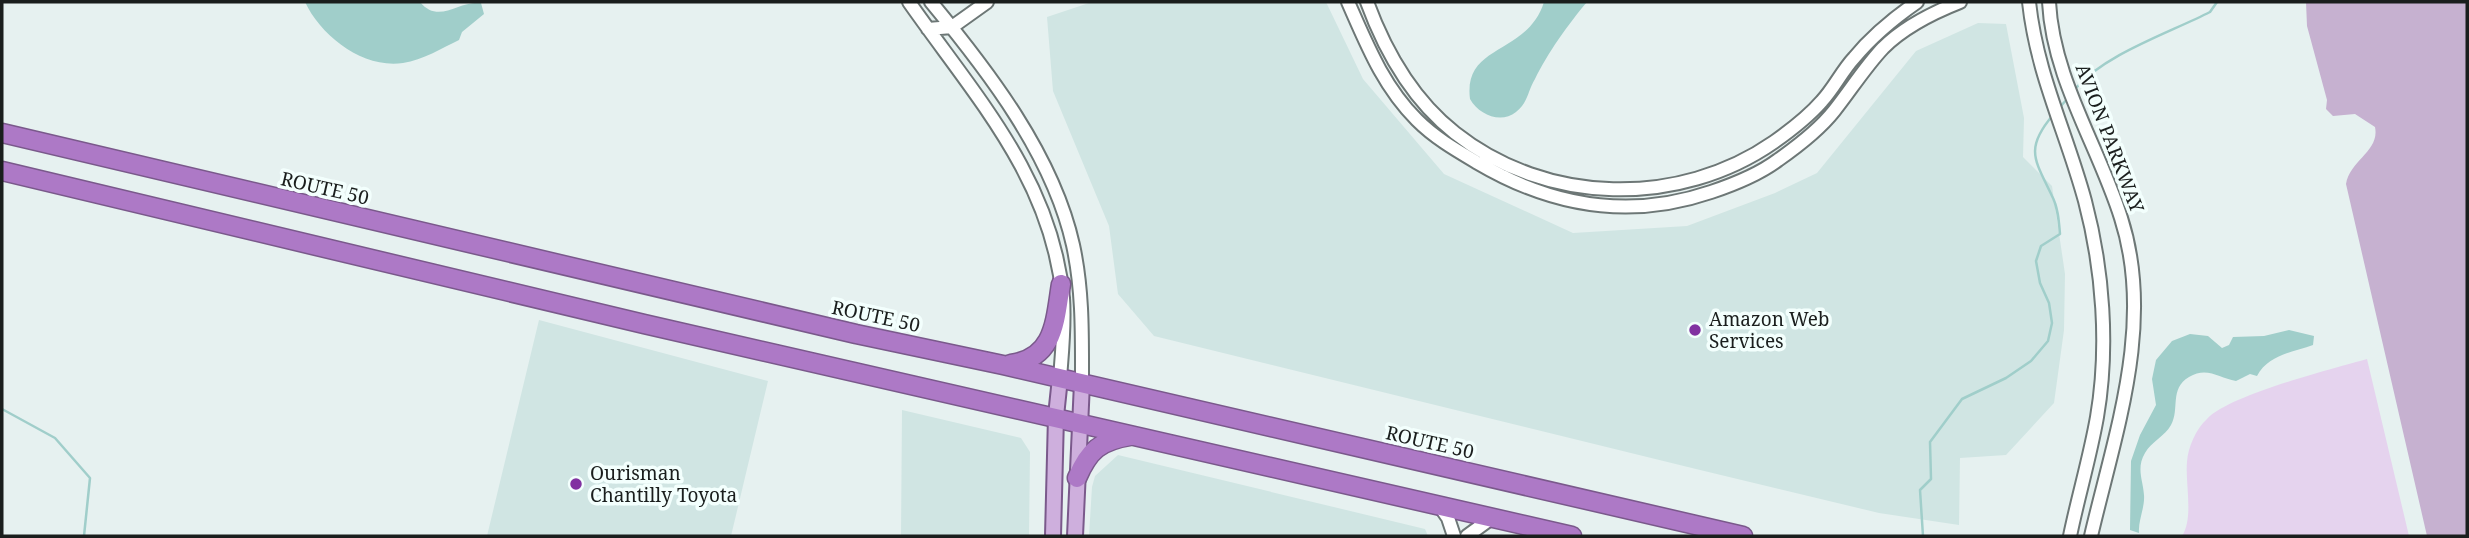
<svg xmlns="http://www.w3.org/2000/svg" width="2469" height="538" font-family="'Noto Serif',serif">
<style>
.built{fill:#d0e5e3}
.green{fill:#e5d3ee}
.forest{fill:#c6b1d0}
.water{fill:#a0ceca}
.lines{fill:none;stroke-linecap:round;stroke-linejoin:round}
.stream{stroke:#a0ceca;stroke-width:2.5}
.minor-casing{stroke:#6d7776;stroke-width:16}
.major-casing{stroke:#7a598b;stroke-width:18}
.highway-casing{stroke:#7a598b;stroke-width:21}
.minor{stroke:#fff;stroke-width:12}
.major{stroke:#ceafdd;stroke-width:14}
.highway{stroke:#ad79c6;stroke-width:18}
.poi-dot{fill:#8131a1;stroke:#f3fffd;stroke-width:2.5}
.labels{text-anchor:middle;stroke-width:7;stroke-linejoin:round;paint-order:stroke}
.street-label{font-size:19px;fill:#1a1e1d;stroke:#f3fffd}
.poi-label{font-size:19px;fill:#1a1e1d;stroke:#f3fffd;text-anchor:start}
</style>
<rect width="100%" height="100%" fill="#e6f1f0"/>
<path class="built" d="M1092,2h234l37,77 81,95 129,59 114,-7 88,-33 42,-20 99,-122 62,-28 28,1 18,94 -1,39 29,29 13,88 -1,56 -10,73 -48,52 -46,3 -1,67 -80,-12 -183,-44 -542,-133 -36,-42 -9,-68 -56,-135 -6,-74z
M539,320l229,61 -37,155h-244z
M902,410l119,28 9,14 -1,84h-128z
M1118,455l307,74 3,7h-339l3,-49 3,-11z"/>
<path class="green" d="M2367,359l42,177h-227c12,-18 3,-53 5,-74 1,-15 9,-33 20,-43 22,-24 125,-50 160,-60z"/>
<path class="forest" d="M2306,2h161v534h-40l-81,-352c4,-24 34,-33 29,-57l-20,-13 -22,2 -7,-7 1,-9 -20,-74z"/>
<path class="water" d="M305,2h115c19,23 39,-2 61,1l3,11 -22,18 -3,8c-17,8 -36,20 -56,23 -40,6 -82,-27 -98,-61z
M1544,2h43c-18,21 -40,52 -52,77 -7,11 -7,24 -19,33 -15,12 -37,3 -46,-13 -7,-56 57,-43 74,-97z
M2289,330l25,6 -1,9c-20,7 -45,10 -56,31l-7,-2 -14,7c-17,-3 -29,-15 -47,-4 -20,12 -9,32 -18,48 -6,11 -20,17 -26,28 -9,15 -2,27 -1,42 1,13 -6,25 -5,38l-9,-3 1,-69 9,-26 16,-30 -4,-26 4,-19 16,-19 18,-7 18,2 14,12 7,-3 4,-8 31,-1z"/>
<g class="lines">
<path class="stream" d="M2075,89c30,-35 94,-56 135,-77l7,-10
M2059,108l10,-11
M2,409l53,29 35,40 -6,58
M1923,536l-3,-46 11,-11 -1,-37 32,-43 44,-21 25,-17 17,-20 4,-18 -3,-20 -9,-20 -4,-22 5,-15 19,-12c-1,-12 -2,-27 -8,-38 -17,-36 -28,-47 1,-81"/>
<g class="minor-casing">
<path id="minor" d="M909,2c65,93 143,176 154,296 2,27 -1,54 -3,80
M931,2c57,69 122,153 142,243 10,46 9,91 9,138
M1348,2c19,43 35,84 69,118 18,18 39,30 61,43 73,43 151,57 233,29 24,-8 47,-17 67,-32 20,-14 41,-30 56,-49 16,-20 31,-44 49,-63 21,-21 49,-35 77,-46
M1367,2c18,49 46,98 88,131 91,72 224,75 319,9 17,-12 34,-25 48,-41 12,-13 20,-30 32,-43 18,-22 40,-40 63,-56
M2029,2c8,73 37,129 56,199 18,68 24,146 12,216 -7,40 -19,80 -27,119
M2049,2c4,77 49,143 72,216 34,105 -6,215 -30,318
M928,29l24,-2 35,-25
M1439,505l9,13 6,18
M1467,536l26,-19"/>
</g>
<g class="major-casing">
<path id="major" d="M1053,536l3,-120 4,-38
M1075,536l7,-153"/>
</g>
<g class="highway-casing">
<path id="highway" d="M2,133l854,201 147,31 740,171
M2,171l642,153 928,212
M1011,364c44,-6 44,-43 50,-80
M1077,478c12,-28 23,-37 53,-42"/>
</g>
<use href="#minor" class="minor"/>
<use href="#major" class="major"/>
<use href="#highway" class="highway"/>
</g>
<g class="poi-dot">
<circle cx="1695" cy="330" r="7"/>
<circle cx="576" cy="484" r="7"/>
</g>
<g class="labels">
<g class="street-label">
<text transform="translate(2110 138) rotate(69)" y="7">AVION PARKWAY</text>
<text transform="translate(325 188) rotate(13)" y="7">ROUTE 50</text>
<text transform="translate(876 316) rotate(12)" y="7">ROUTE 50</text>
<text transform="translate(1430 442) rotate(13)" y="7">ROUTE 50</text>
</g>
<g class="poi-label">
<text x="1709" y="326">Amazon Web<tspan x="1709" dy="22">Services</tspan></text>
<text x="590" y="480">Ourisman<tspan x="590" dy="22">Chantilly Toyota</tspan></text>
</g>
</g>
<rect width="2469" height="538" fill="none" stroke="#1a1e1d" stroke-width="7"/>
</svg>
